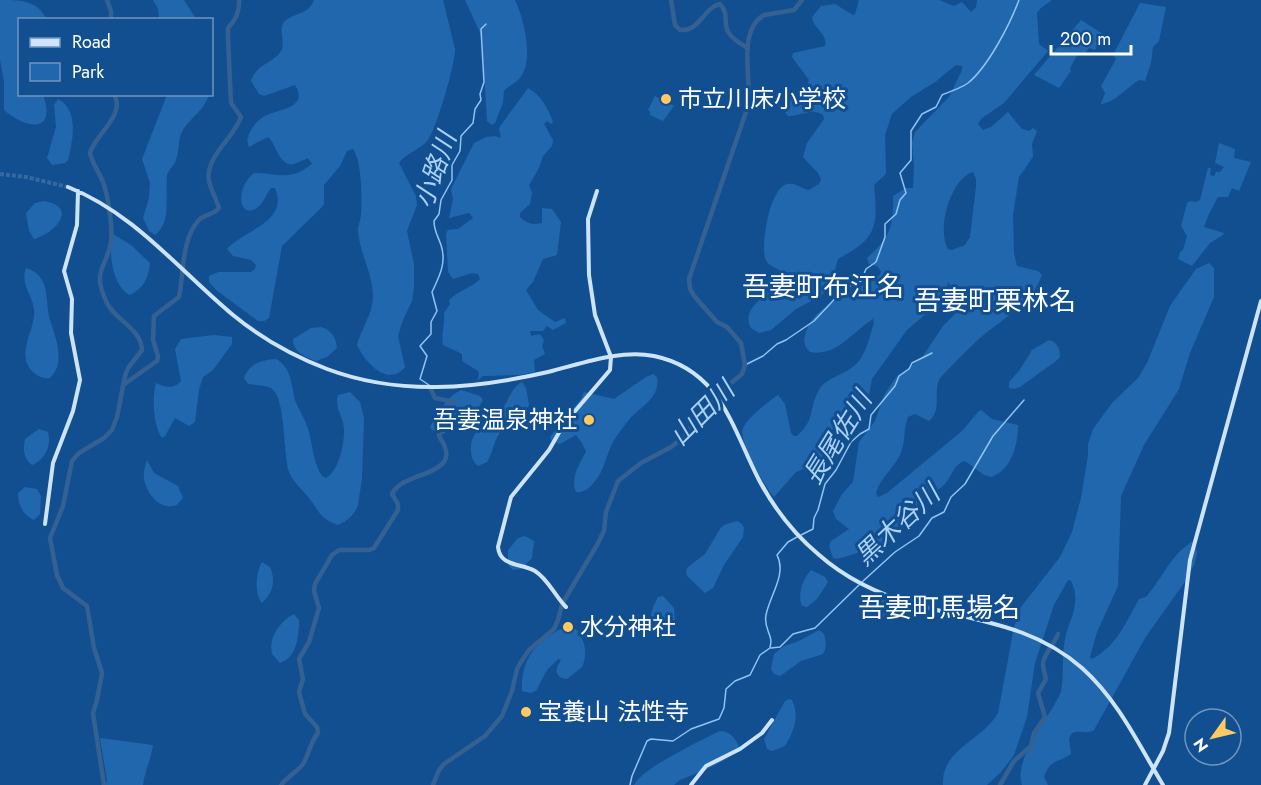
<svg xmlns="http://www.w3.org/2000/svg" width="1261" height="785" font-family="Jost,'Noto Sans JP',sans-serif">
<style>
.green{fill:#2167ae;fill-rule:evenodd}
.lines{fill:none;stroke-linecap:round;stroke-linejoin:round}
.stream{stroke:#90c4f5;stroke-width:1.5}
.river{stroke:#346191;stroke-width:4.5}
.secondary-tunnel{stroke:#3669a2;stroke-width:4;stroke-dasharray:4 2;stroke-linecap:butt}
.secondary{stroke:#cde4fc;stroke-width:4}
.poi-dot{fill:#ffca5f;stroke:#124f91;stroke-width:2}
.labels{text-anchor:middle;stroke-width:6;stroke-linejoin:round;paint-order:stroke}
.poi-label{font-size:24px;fill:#fff;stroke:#124f91;text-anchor:start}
.water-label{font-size:26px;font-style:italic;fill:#aad2f9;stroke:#124f91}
.quarter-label{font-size:27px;fill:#fff;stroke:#124f91}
</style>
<rect width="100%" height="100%" fill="#124f91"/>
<path class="green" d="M0,0c21,0 36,0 46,18v1l-26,1v74l23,1c14,39 -17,34 -39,15v-28l-4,-22z
M153,0h31l12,19h-39l2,-2 -1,-8z
M314,0h129l12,49c1,13 -19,81 -27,91 -8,10 -22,13 -29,23l17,33 1,9 -10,26 7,33v23l-2,14 -9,19 -5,16 7,31c-17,21 -40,-5 -48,-22 4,-16 16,-31 16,-49 0,-23 -15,-46 -15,-68 1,-5 3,-10 3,-14 1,-17 1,-52 -8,-65l-6,2 -7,15 -16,19v19l-3,4 -39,38 -13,72 -5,3h-6l-42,-31 -7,-8v-6l9,-4h33l4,-3 1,-4 -5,-5 -18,-4 -6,-7c15,-18 63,-27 48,-61h-4c-5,6 -7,15 -14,20 -19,12 -22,-20 -3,-35 26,0 35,9 58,-9l-4,-6c-4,2 -9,4 -14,6 -15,3 -17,-19 -26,-27l-19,10c-2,-5 -2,-8 0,-13 4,-8 8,-14 16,-18 12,-7 45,-7 30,-31l-31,11 -5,-2 -8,-13c6,-18 22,-17 30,-30 5,-9 -3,-22 3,-29 10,-10 24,-6 30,-22z
M465,0h50c9,19 20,62 4,79 -5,5 -11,7 -15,12l-1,12 -8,20 -3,2 -5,-4 -5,-84z
M859,0h80l15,6 8,-4 9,10 5,-5 1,-7h75l-11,8 -4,5 2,31 9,7 -44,52 -22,15 -4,6 5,6 8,-3 17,-15 14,17 7,2 4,-3 4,3 -5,13 1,13 -14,20 -6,38 1,38 3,13 21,5 4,4c-10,29 -40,44 -62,63 -14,13 -27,26 -40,40 -8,14 3,31 -11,43l-14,-7 -7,3c-5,13 -2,25 -8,38 -7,14 -20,23 -24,38l2,4 9,-4 75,-62 16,-19 3,-2 11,9 26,6c0,19 -6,45 -27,52l-7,-2 -19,-14c-12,3 -13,16 -21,24 -6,7 -17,8 -23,14 -7,7 -7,18 -13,25 -13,15 -52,31 -71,35l-4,-1 -4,-12 2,-5 18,-12 -13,-10 -3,-8 9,-17 11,-12 6,-40 16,-21 9,-26 8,-12 6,-8 23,-16 22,-33 21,-21 -16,-23 -3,21 -16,8 -22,19 -35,49 -3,16 -19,11 -8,9 -5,11 -7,6 -4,25 -3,4 -27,11 -22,25c-9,-10 -36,-56 -31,-69 4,-10 26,-27 35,-33l7,9 6,29 3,3h3c20,-18 11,-28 22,-46 6,-12 25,-15 35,-24 12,-10 15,-28 20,-43l-1,-4c-20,12 -36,38 -63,33 -5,-5 -7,-9 -5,-17 7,-27 34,-35 55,-48 7,-4 13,-8 20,-12l1,-4 -4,-5 -8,-2 -2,-6c23,-20 27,-32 26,-62l13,-8h7l1,-21 -2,-24 3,-11 34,-35 13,-27v-4l-6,-1 -21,17 -24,15 -19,17 -7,21 1,39 -12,11c4,43 3,53 -36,74l-7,26 -10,11 -25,13 -25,21 -12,3 -8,-5c-12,-21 21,-35 30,-49l-2,-9c-6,-4 -12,-5 -14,-12 -4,-16 5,-70 22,-74 8,-2 15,5 22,6l10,-6 2,-5 -3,-6 -15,-16 4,-14 17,-24 -1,-4c-12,-8 -22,2 -35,1l-3,-4 1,-11 22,-17 1,-4 -17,-23 1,-4 32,-7c3,-13 -12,-17 -13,-29l9,-11 14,-2 18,11 2,-1zM973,172l3,7v8l-6,50 -5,8 -13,5 -4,-1c-12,-20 3,-71 25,-77z
M1140,3l26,4 -7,34 -6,6 -2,16 -6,18 -6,-1c-13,8 -23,22 -38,24l4,-11 -4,-7 15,-27 -3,-4z
M1081,20l22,14 -8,16 -6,-2 -4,5 -6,-1 -9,16 1,3 -12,17 -25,-13z
M528,88c13,7 20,20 25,34l-2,2 -4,-3 -3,3 9,16 -1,6 -9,10 -4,12 -10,17 3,8 -2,11 -10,9v4c7,7 13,8 22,6v-15l10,1 9,13 -4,33 -14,4 -10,23 -7,8 12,20 17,12 10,-4 1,5 -13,7 -6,-4 -4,5h-13l1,5 9,-2 4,6 -2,6 3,8 -11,6 1,12 -16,3 -36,1 -6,5 2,-6 -1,-4 -16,-10v-7l-19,-9c-2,-11 2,-21 1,-32l6,-9 -1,-4c9,-9 24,-13 31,-21l-2,-5 -6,-1 -19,6 -5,-7 -2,-38 2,-4 10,-1 15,-11 -4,-5 -20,5 4,-19 -2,-10 23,-46 12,-6 9,-1 6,2 -2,-10z
M167,95h42c-6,16 -15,20 -25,33 -7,10 -4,22 -8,32 -2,6 -8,10 -9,16 -2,19 5,46 -12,59l-6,-4 -6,-13 6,-20 1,-15 -8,-24z
M655,96l19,10 -11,15 -13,-6v-3l-2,-2z
M58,99c21,10 15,42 10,61l-3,3 -13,2 -5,-7 9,-31 -2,-22z
M1219,143l16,6 -1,9 17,4 -12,29 -7,-3 -4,9h-10l-10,19 -4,11 20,6 -1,2 -13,8 -18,23 -14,-7 2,-7 3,-2 4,-14 -6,-10 6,-23 3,-2 6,1 4,-2 8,-32h3l-1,7 4,1 2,-4h4l4,-5 -9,-4z
M43,201c36,5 13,32 -9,38l-5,-8 -3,-18 9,-10z
M113,234l18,11 19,18c-1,14 -7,27 -21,32 -17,-11 -21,-42 -16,-61z
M1209,263l5,5v29l-24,56 -11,36 -35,56 -23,51 -3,90 -21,46 -7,25 2,2c25,-13 34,-37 47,-60l7,-2c15,-17 27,-46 48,-56l3,12 -3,12 -10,18 -39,55 -51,92c-7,5 -16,-1 -23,4l-2,5 2,15c-13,9 -21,5 -27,23l4,8h-26c-9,-27 28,-68 39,-93 3,-16 1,-32 3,-47 3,-25 19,-39 7,-64l-3,-1 -14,25 -19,58 -8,54 -13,38 -13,17 -14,13h-44c-2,-36 39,-44 55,-72l16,-86 7,-20 39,-50 12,-25 9,-34 7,-43v-11l5,-15 20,-27 25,-24 9,-15 23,-57 16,-23 10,-14z
M26,268c26,8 18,32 24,52 6,19 16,43 0,58 -7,1 -11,-1 -17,-6 -19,-19 4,-44 1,-63 -2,-15 -14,-25 -8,-41z
M321,327c10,3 15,10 16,21l-10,9 -11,4c-11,-4 -23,-9 -23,-22l18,-11z
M214,335l18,2v7l-19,26 -10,7 -4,12 -4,33 -6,4 -14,-8 -10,18 -3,2c-9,-12 -10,-41 -6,-55 9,4 17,7 25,-2l-6,-32 6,-10z
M1049,340c8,2 11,8 11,17l-4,4 -36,26 -6,2 -5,-1v-6l10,-11 13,-21z
M276,359c16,9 15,25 19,41 3,9 9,17 12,26 6,16 5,35 15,50l4,2c13,-7 19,-36 18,-50 -1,-12 -10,-21 -6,-33l12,-3 10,10 4,16 -2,60 -4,27c-3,9 -10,16 -20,20 -20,-8 -17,-12 -29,-27 -7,-9 -16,-16 -20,-26 -6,-18 -3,-75 -18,-84 -6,-3 -16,-3 -23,-4l-4,-6c6,-15 17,-18 32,-19z
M653,374l4,3c4,22 -18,30 -29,44 -6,7 -12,15 -16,23 -6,12 -8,27 -17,37 -5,7 -11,12 -19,11 -6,-13 3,-28 10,-40l-4,-9 -6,-8 -16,9 -9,-3 -1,-4 31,-38 3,-7 30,7 32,-22z
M522,382l4,6 3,17c-6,12 -20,16 -28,26 -7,9 -8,21 -14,31l-9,4c-6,-5 -7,-10 -7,-17 -1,-20 19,-26 31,-40 7,-9 9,-21 20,-27z
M461,390l19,6 3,4c-5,11 -11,10 -21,15 -7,4 -13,13 -18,19l-12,-4 -2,-3c8,-14 16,-30 31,-37z
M39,429l9,3c4,15 -4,28 -16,33 -9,-7 -9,-16 -7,-26z
M147,460l7,13 24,13 5,12 -6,7c-16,6 -30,-10 -33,-26 -1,-6 1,-13 3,-19z
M25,487l12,2 4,7 -1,18 -6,6c-11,-5 -16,-15 -16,-27z
M737,521l5,3 2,4 -1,9 -19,28 -11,23 -8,5 -18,-17 -1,-5 2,-4 17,-13 15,-25 4,-4z
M525,536l9,5 -2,17 -11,11 -8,1 -5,-5v-15l10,-12z
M262,562l8,5c6,14 3,26 -8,36 -8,-10 -6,-31 0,-41z
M811,570l14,7 3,5 -11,17 -10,8 -5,-1c-5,-12 1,-27 9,-36z
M663,596l11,12 1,14 -7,9 -12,3c-10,-12 -4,-26 2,-37z
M877,600h10l5,4v5l-12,11 -12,1 -2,-2 5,-15z
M294,614l5,6c0,15 -2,38 -19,43l-8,-9c-4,-16 8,-33 22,-40z
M565,627l11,2c9,10 12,26 6,38l-15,12 -6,-1c-7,-6 -5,-10 0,-18l-3,-1 -11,11 -11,21 -6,2 -8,-2c-1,-32 13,-50 43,-64z
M819,630l5,4c2,7 3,13 -1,20l-22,7 -21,15 -6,-2 -3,-5 3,-15 10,-8 13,-4z
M789,699l3,1c8,16 2,31 -7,46l-13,5 -5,-2 -3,-10 21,-38z
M720,731c11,1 14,6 19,15 -4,14 -45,28 -59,34l-6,5h-40c8,-17 68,-45 86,-54z
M100,738l53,7c-2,14 -8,25 -10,40h-37l1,-5z"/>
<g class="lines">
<path class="stream" d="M745,365l18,-9 14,-12 9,-4 28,-19 31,-33 16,-7 5,-12 10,-7 9,-25v-13l11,-10 4,-14 6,-7 -6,-20 11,-13v-29l11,-17 14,-7 6,-12c8,-4 18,-6 26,-12 20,-16 42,-59 51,-83
M429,385l-9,-6 7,-23 -7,-10 11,-12v-12l6,-11 -5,-19c7,-15 15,-29 9,-47 -3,-9 -7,-14 -7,-24l5,-7 2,-14 11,-20v-15l8,-14 1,-15 12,-13 2,-14 6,-9 -1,-6 4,-12 -3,-53 5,-5
M801,535l12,-6 1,-11 4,-8 7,-26 11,-14 15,-28 9,-8 9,-5 2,-14 24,-29 4,-10 10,-7 3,-6 20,-10
M862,582l33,-30 24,-16 13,-18 12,-6 7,-15 14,-13 28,-48 31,-36
M770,647c4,-12 -7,-18 -4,-32 4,-20 21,-41 11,-60l11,-13 9,-5
M771,648l9,-1 13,-13 22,-6 44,-43
M630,785l2,-9 15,-35 4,-2 22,2 18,-12 28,-10 5,-11 2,-19 9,-8 15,-6 10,-20 10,-7"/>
<path class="river" d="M107,0l4,11v9
M671,0l4,25 5,5c20,2 23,-22 40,-26 14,15 -7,25 26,43
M123,385l34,-24 1,-5 -5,-16 1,-24 25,-19c5,-24 2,-58 20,-77 6,-6 15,-5 20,-12 -3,-9 -8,-18 -10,-27 -4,-25 25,-43 32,-64l-10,-14 -3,-65v-10c8,-8 12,-16 11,-28
M104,785l-11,-72 4,-13 5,-27 -8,-25 -7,-42 -24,-18 -6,-13 -7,-37 13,-32 9,-45 7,-8 25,-15 8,-8 5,-13 8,-41 3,-8 14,-18c-1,-22 -26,-29 -35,-47 -16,-33 -1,-33 4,-61 2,-14 -3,-47 -8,-60 -4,-10 -11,-19 -13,-29 6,-20 36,-37 24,-59
M281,785c6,-8 17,-14 22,-21 6,-10 7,-21 15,-31l-1,-6 -12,-13 -6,-22 4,-13 -4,-20 10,-17 10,-34 -5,-17 1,-7 17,-29 7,-5h30l5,-2 24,-38v-6l-6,-10c11,-25 76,-16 47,-58l7,-20 8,-8v-3l-4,-4 -15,-3 -5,-11
M433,785l6,-15 5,-6 41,-28 17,-20 10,-25 5,-22 4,-7 8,-12 25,-21 4,-9 4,-16 35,-59 7,-14 2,-19 12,-31 23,-18 30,-16 14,-11 3,-6 37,-42 17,-14 3,-9 -4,-22 -14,-16 -10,-5 -22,-25 -5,-8 -1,-10 58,-170c7,-26 -12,-77 17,-94l30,-5 8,-10
M1000,785l14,-24 17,-15 3,-13 11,-16 -7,-24 8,-14c-1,-5 -3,-10 -3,-15 -1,-7 12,-21 15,-30"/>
<path class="secondary-tunnel" d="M0,174l26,3 42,10"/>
<path class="secondary" d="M68,187c66,26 111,83 165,128 28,23 60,41 94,54 72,27 147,20 221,3 33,-8 72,-23 106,-16 67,14 78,72 105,124 15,28 34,53 59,74 27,24 60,40 95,50 61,17 119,20 169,64 36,32 57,77 81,117
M45,524l8,-61 20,-52 7,-31 -9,-47 1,-34 -8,-28 13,-46 1,-34
M566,607c-11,-11 -18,-28 -31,-36 -14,-8 -35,-4 -37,-24l13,-50 38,-47 15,-26 46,-54 1,-13 -16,-42 -6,-40 -1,-56 9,-28
M691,785l15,-19 34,-17 22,-16 10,-13
M1145,785l18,-34 6,-18 21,-173 71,-259"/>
</g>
<g class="poi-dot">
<circle cx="666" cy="99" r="6"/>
<circle cx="589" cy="420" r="6"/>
<circle cx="568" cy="627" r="6"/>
<circle cx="526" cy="712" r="6"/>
</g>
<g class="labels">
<g class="poi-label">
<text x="678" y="107">市立川床小学校</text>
<text x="577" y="428" text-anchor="end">吾妻温泉神社</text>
<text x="580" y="635">水分神社</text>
<text x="538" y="720">宝養山 法性寺</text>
</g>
<g class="water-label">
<text transform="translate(435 170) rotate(-71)" y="9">小路川</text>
<text transform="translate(702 413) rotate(-45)" y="9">山田川</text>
<text transform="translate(837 438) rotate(-58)" y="9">長尾佐川</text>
<text transform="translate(897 525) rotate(-43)" y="9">黒木谷川</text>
</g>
<g class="quarter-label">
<text x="823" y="296">吾妻町布江名</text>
<text x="995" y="310">吾妻町栗林名</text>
<text x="939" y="617">吾妻町馬場名</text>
</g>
</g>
<rect x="18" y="18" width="195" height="78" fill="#124f91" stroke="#7195bd" stroke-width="1.5"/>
<rect x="30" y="38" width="30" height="9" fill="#cde4fc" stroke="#7195bd" stroke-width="1.5"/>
<text x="72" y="48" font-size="18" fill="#ffffff">Road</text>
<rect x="30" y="63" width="30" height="18" fill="#2167ae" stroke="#7195bd" stroke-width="1.5"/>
<text x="72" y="78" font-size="18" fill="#ffffff">Park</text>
<g transform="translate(1213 737) rotate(236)"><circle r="28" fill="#124f91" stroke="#7195bd" stroke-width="1.5"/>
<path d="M0-4.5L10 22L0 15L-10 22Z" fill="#ffca5f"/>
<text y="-9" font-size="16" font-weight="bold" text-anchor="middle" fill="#ffffff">N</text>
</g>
<path d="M1051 45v9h80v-9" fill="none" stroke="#ffffff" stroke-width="3"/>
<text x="1060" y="45" font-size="18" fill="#ffffff" stroke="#124f91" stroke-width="4.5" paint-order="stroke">200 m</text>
</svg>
